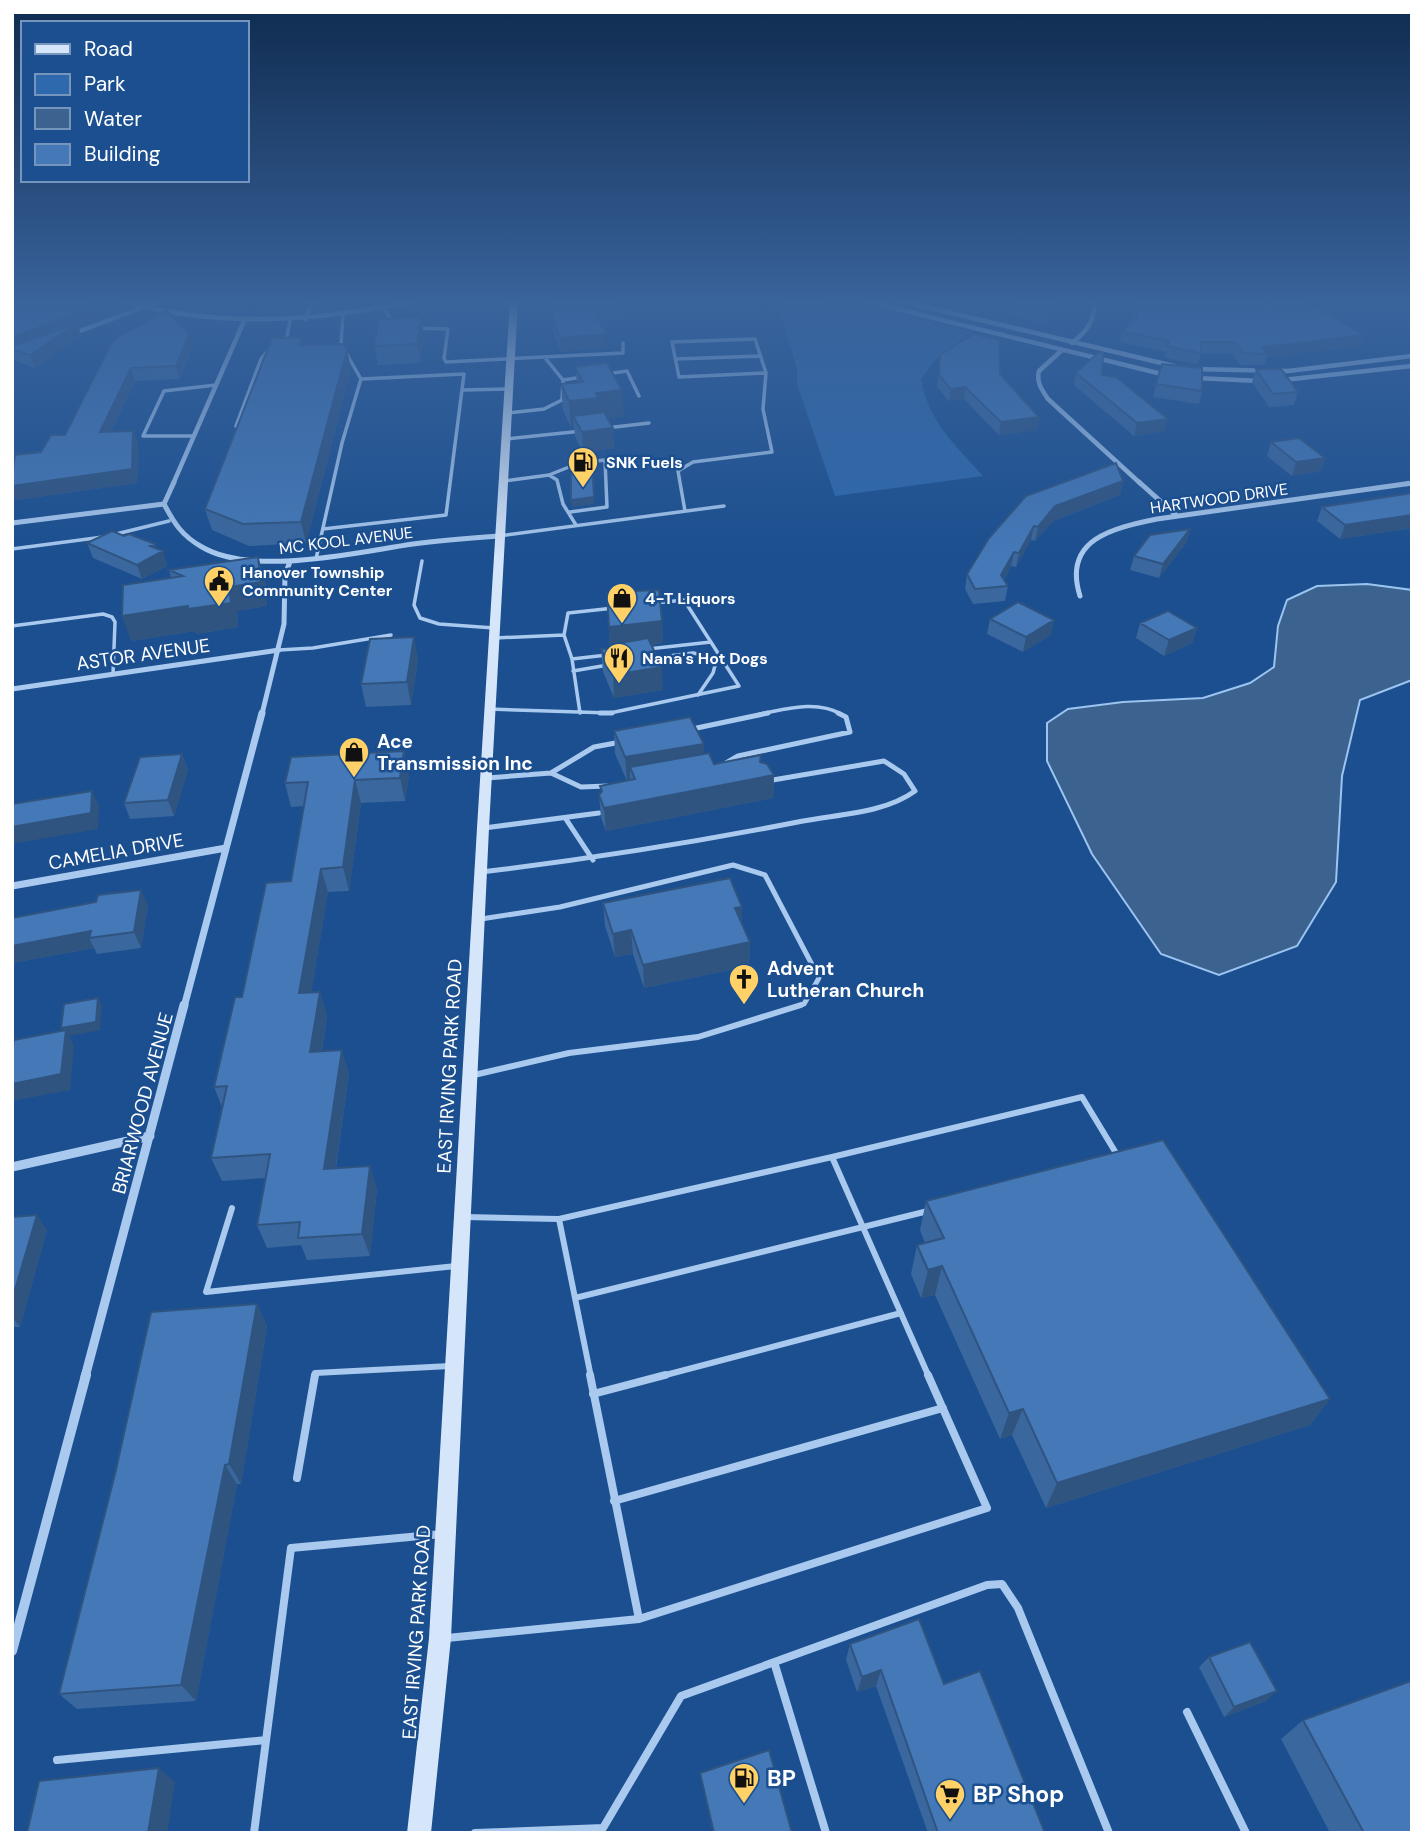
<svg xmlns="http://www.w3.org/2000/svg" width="1424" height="1845" font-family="'DM Sans',sans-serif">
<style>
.green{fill:#2e69ad}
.water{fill:#3c6290;stroke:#9cc4f0;stroke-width:2}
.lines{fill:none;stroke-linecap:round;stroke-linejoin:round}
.lane-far3{stroke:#a9c9ee;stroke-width:3.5}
.lane-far2{stroke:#a9c9ee;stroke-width:5}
.lane-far1{stroke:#a9c9ee;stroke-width:6}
.lane{stroke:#a9c9ee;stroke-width:8}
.street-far4{stroke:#a9c9ee;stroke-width:4.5}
.street-far3{stroke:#a9c9ee;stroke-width:5}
.street-far2{stroke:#a9c9ee;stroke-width:7}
.street-far1{stroke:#a9c9ee;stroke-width:9}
.street{stroke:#a9c9ee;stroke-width:10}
.secondary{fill:#d6e6fa;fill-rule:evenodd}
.wall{fill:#3a679d}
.shaded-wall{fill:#305480}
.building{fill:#4478b7;stroke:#305480;stroke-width:2}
.labels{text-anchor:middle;stroke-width:5;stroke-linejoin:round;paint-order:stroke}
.far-poi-label{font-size:16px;font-weight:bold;fill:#fff;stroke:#1b4f8f;text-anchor:start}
.far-street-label{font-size:16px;fill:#fff;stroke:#1b4f8f}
.street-label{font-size:19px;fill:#fff;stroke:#1b4f8f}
.poi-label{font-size:19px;font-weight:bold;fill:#fff;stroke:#1b4f8f;text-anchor:start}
.near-poi-label{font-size:23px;font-weight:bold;fill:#fff;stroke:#1b4f8f;text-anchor:start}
</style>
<rect width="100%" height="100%" fill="#1b4f8f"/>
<path class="green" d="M777,301l79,2 115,29 -36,28 -14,19c7,42 35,67 62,97l-148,20 -38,-112v-15z"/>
<path class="water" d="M1367,584l45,6v90l-52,20 -18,76 -6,106 -39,64 -78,29 -58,-21 -69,-100 -45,-93v-38l21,-14 55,-7 80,-4 47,-15 24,-16 4,-41 9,-26 30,-14z"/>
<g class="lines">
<path class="lane-far3" d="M383,307l10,15
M418,328l30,1 -4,29 2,4 177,-9v-10
M755,339l11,34 -87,4 -7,-35z
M281,340l6,-3 3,-17
M546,359l17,21
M675,359l86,-3
M607,374l20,-3 12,25
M462,390l46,-1
M507,413l37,-4 18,-9 1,-20 20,-3
M236,426l25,-67 9,-11
M606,428l43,-5
M194,436h-51l21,-45 52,-6
M505,439l77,-8
M549,475l30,-12 26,-3 2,47 -37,5
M504,481l45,-6 8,5 6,24 13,21
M685,511l-7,-40 15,-9 79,-10 -9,-43 3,-36
M323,529l123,-14 18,-141 -103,5
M112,535l57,-14
M499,536l225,-30
M12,549l91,-12
M316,559l26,-116 19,-64 -20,-35 2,-30
M422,561l-8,44 6,13 19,6 55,4
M12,626l91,-12 9,3 3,5 -2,52
M564,635l8,24 8,54
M495,638l69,-3 4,-22 46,-5
M648,649l63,-7
M279,650l34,-2 78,-13
M652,658l41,-5 24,5 -4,15 -15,22
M572,659l35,-4
M573,671l35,-6
M489,709l121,4 129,-27 -55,-86 -29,3
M760,714c27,-5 56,-14 81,0"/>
<path class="lane-far2" d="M600,713h12
M692,729l76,-16
M726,763l12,-7 112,-24 -4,-15 -8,-4
M551,773l43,-26 27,-5
M487,778l64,-5 30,14 26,-1
M566,819l27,41
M484,828l115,-15
M481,872c108,-13 215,-30 322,-51 37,-7 82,-8 112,-30l-11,-17 -20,-13 -117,20
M481,919l79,-12 173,-42 32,10 54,103 -15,26 -9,3"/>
<path class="lane-far1" d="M474,1075l95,-22 129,-16 103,-32
M832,1157l250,-60 37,61
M232,1208l-26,84 250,-26
M465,1217l94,2 273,-62 97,220
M559,1219l32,158
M575,1298l353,-87
M314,1377l1,-4 135,-7
M658,1377l243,-64"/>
<path class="lane" d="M590,1375l49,244
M593,1394l72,-19
M297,1478l18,-103
M614,1501l329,-93
M447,1638l192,-19 348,-111 -59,-133
M774,1662l52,171
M1187,1712l59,121
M57,1760l209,-20
M254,1833l37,-285 151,-14
M475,1833l128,-5 78,-132 306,-111 15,-1 16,24 91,225"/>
<path class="street-far4" d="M120,301c98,27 195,21 294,0
M864,301l302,74
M901,301l273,65
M305,319l8,-18
M72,334l88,-33
M1072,343c14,-11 25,-24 21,-42
M1062,350l-23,21c-3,11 3,19 9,28l93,85
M1193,369l95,2 124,-15
M1195,378l65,3
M1283,380l129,-14
M173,484l71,-163
M1407,484l5,-1"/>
<path class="street-far3" d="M1139,482l38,34
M164,504l10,-22
M12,523l152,-19c10,19 18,32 38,43 51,30 155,5 211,-3 29,-4 57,-6 86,-8
M1080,596c-18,-57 33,-68 77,-77l255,-36
M12,689l267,-39
M262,714l22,-90 1,-50 5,-12"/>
<path class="street-far2" d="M12,886l214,-38
M184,1007l78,-294"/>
<path class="street-far1" d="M12,1167l138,-31
M85,1377l99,-372"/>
<path class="street" d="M12,1651l74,-276"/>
<path class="secondary" d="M510,301h8l-29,527 -38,810 -20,195h-24l22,-195 48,-810z"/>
</g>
<path class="wall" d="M12,301l94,15 -28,10 3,9 -46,33 -21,-8 -2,-5z
M553,301h86l-1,9h-16v8l-24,1 8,15v13l-45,5 -7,-18z
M958,301h109l-2,11 -17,12z
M1129,301h175l60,34 -4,11 -93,11 -2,8h-25l-8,-11 -31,-1 -3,11h-2l-31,-6 1,-6 -47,-10 3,-11 12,-11z
M421,317l3,19 -4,27 -42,2 -4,-19z
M302,337l1,8 44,5 4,20 -45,173 -57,3 -37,-16 -7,-21z
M113,340l80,6 -13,33 -45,2 -24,51 22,-1 5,14 -1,38 -121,17 -4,-11v-13l29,-24 24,-17z
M940,355l60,19 39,43 -2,13 -38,5 -35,-36 -15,2 -12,-14z
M575,367l49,49 -17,2 6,10 1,20 -31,5 -8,-17 -1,-9h-3l-8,-17 -2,-26 16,-1z
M1256,369l42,23 -4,13 -25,2 -17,-25z
M1076,373l26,2 62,56 -30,5 -60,-51z
M1156,384l46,7 -3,13 -46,-7z
M1271,442l54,16 -5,13 -28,5 -25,-20z
M1123,481l-3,14 -67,26 -18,20 -4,-1 -15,27 -5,-1 -7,14 4,6 -3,15 -32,3 -8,-15 2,-15 22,-36z
M1412,493v35l-72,11 -23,-18 5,-14z
M1190,529l-4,14 -27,35 -29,-8 4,-14z
M124,536l31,8 1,5 7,2 4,15 -25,13 -49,-21 -6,-15z
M258,557l7,24 2,25 -30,5 1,16 -42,7 -1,-3 -64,10 40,-63 -2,-8z
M607,592l55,29 1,22 -12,2 12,45 -49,8 -11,-26 -2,-23 9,-1z
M990,619l61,16 -28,17 -36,-18z
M1140,623l57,5 -5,15 -28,13 -28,-18z
M418,659l-7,46 -45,2 -5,-23z
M614,731l90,23 10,10 47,-2 13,13 -1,23 -167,33 -5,-13 -2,-23 2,-3 -1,-6 27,-5 -12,-27z
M182,754l6,16 -14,46 -44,3 -6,-16z
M409,775l-4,26 -44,2 -12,88 -21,1 -17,101 9,-1 7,24 -5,35 27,22 -13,95 41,20 -7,68 -63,4 -6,-15 -34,3 -10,-23 9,-47 -44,3 -11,-23 11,-51 -8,-20 28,-90 49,-116 13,-75 -13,1 -6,-24z
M603,903l139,4v17l8,18 -1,24 -105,22 -11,-34 -18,3 -10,-31z
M148,905l-7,43 -44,6 -3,-6 -82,15z
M926,1201l404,198 -20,26 -264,83 -34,-73 -12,4 -65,-144 -14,3 -10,-24 6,-29 8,-2 -5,-13z
M12,1217l35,13 -27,97h-8z
M257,1304l10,22 -26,158h-4l-41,217 -119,8 -18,-15z
M850,1644l94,40 101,149h-117l-52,-147 -19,6 -11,-32z
M1209,1657l57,44 -42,16 -25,-50z
M1303,1720l109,113h-82l-49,-94z
M700,1773l92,60h-79z"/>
<path class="shaded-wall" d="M1066,301h1l-2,11 -17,12 2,-12z
M103,304l3,12 -28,10 3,9 -46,33 -5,-13 -18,-6v-12z
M421,317l3,19 -4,27 -3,-19z
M189,334l4,12 -13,33 -4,-13z
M606,334v13l-45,5 -1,-14z
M1364,335l-4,11 -93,11 1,-3 -5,-7z
M347,350l4,20 -45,173 -5,-21z
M131,368l4,13 -31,65 -4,-14z
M965,387l-1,12 -15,2 2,-12z
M622,390l2,26 -24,3 -27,-3 1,11h-3l-2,-26 27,-8z
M1039,417l-2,13 -38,5 2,-13z
M1168,419l-4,12 -30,5 3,-13z
M613,428l1,20 -31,5 -1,-21z
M133,431l5,14 -1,38 -121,17 -4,-11v-3z
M1325,458l-5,13 -28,5 4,-14z
M592,462l2,42 -22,3 -1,-7z
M1123,481l-3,14 -67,26 -18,20 3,-14 17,-21z
M1412,515v13l-72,11 5,-14z
M1034,526l-3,14 -15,27 3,-14z
M1190,529l-4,14 -27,35 4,-14z
M155,544l3,10 5,-3 4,15 -25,13 -5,-14 13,-19z
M1014,552l-3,14 -11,21 1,-12z
M258,557l7,24 2,25 -30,5 1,16 -42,7 -1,-3 -64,10 -9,-25 66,-10 41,-19z
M1054,620l-3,15 -28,17 3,-15z
M662,621l1,22 -53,7 -1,-23z
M1197,628l-5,15 -28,13 5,-16z
M414,637l4,22 -7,46 -4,-23z
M662,667l1,23 -49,8 -1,-23z
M704,744v23h-74v13l-3,1 -2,-24z
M404,751l5,24 -4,26 -5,-23z
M182,754l6,16 -14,46 -6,-16z
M774,775l-1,23 -167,33 -2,-23z
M355,780l6,23 -12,88 -6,-24z
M92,791l7,15 -1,23 -86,15v-17z
M321,869l7,23 -21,125 -8,-24z
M141,890l7,15 -7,43 -7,-16z
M742,907v23l-7,-22z
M631,930l2,24 -18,3 -2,-23z
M91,931l-2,7 5,10 -82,15v-17z
M750,942l-1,24 -105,22 -1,-23z
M320,992l7,24 -9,59 -8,-23z
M98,998l4,7 -2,25 -31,6 5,10 -4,44 -58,11v-17l53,-48 -4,-8z
M342,1050l7,23 -17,119 -8,-23z
M370,1166l7,22 -7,68 -8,-22z
M37,1215l10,15 -27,97 -8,-10v-17z
M942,1266l-7,29 -14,3 7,-28z
M257,1304l10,22 -26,158 -12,-20z
M1330,1399l-20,26 -264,83 11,-25z
M1023,1409l-11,26 -12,4 9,-26z
M225,1465l12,19 -41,217 -15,-16z
M881,1670l-5,16 -19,6 5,-15z
M1277,1691l-11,10 -42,16 10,-10z
M159,1768l16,14 -8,51h-19z"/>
<path class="building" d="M12,301h80l11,3 -91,33z
M553,301h68v4l-29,1 14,28 -46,4 -7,-18z
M1007,301h59l-16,11z
M1134,301h170l60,34 -101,12 5,7 -25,-1 -8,-11h-34v11h-3l-31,-7 2,-5 -47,-10 16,-15z
M166,310l23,24 -13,32 -45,2 -31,64 33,-1 -1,38 -120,17v-10l3,-21 26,-3 10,-17h14l48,-95z
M421,317l-4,27 -43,2 5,-27z
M77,323l-47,32 -18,-6v-3z
M974,334l25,6 1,34 39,43 -38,5 -36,-35 -14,2 -12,-14 1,-20z
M302,337l-3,8 44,-1 4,6 -46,172 -58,2 -38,-15 67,-171z
M1099,352l4,1 -1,22 14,2 52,42 -31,4 -61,-50z
M607,363l15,27 -26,3 2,5 -29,3 -8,-17 22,-2 -8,-15z
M1162,364l40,4v23l-46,-7z
M1256,369h25l17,23 -25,2z
M604,412l9,16 -31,4 -9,-16z
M1299,438l26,20 -29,4 -25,-20z
M592,462l2,35 -23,3v-36z
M1116,463l7,18 -68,25 -17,21 -4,-1 -15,27 -5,-1 -13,23 7,11 -33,3 -8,-15 22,-36 37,-42z
M1412,493v22l-67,10 -23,-18z
M1190,529l-27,35 -29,-8 16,-21z
M112,531l12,5 5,-2 26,10 -5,2 13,5 -26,14 -50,-22z
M258,557l3,25 -32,5 2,16 -43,6v-3l-66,10 1,-31 60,-9 -14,-6z
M659,590l3,31 -53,6 -2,-35z
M1018,602l36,18 -28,17 -36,-18z
M1168,611l29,17 -28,12 -29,-17z
M414,637l-7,45 -46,2 9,-45z
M648,638l14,29 -49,8 -12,-26 9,-1v-3z
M690,717l14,27 -79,13 -11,-26z
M404,751l-4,27 -45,2 -12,87 -22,2 -22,124 21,-1 -10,60 32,-2 -18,119 46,-3 -8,68 -64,4 2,-16 -43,3 13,-71 -59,4 16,-72 -13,1 21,-90h7l24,-114 25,-2 17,-99 -23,1 6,-26z
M709,753l5,11 47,-9 -1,7 7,2 7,11 -170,33 -5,-13 3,-4 -2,-5 35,-7 -5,-12z
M182,754l-14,46 -44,3 16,-46z
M92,791l-1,22 -79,14v-23z
M730,878l12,29 -7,1 15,34 -107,23 -12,-35 -18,4 -10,-31z
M141,890l-7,42 -45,6 2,-7 -79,15v-28l84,-16 2,-7z
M98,998l-2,24 -35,6 3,-24z
M66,1030l-5,44 -49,10v-33l2,-11z
M1163,1140l167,259 -273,84 -34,-74 -14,4 -67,-147 -14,4 -11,-25 27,-7 -18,-37z
M37,1215l-25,85v-83z
M257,1304l-28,160 -4,1 -44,220 -122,9 56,-220 36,-162z
M919,1619l25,65 36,-13 65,162h-107l-57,-163 -19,7 -12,-33z
M1250,1642l27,49 -43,16 -25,-50z
M1411,1681l1,1v151h-48l-61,-113z
M769,1750l23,83h-78l-14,-60z
M159,1768l-11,65h-121l12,-52z"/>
<linearGradient id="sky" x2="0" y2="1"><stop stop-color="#0f2b4f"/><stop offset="0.54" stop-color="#39639b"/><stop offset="1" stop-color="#39639b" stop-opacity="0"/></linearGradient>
<rect width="1424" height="559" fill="url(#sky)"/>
<defs>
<g id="fuel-pin" transform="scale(1.575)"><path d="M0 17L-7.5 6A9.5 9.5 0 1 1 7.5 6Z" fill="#ffd166" stroke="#1b4f8f"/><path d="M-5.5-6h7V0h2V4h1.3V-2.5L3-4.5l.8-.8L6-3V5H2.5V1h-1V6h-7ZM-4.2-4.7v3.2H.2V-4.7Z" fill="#111"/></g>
<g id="civic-pin" transform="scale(1.575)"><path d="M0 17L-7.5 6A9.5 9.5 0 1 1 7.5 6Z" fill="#ffd166" stroke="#1b4f8f"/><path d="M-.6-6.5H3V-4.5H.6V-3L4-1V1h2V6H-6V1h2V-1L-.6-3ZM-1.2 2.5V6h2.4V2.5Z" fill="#111"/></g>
<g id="shop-pin" transform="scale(1.575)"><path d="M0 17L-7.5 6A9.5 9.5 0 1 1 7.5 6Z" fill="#ffd166" stroke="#1b4f8f"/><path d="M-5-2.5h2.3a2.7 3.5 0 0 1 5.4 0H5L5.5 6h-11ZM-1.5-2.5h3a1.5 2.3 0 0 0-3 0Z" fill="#111"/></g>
<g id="restaurant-pin" transform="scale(1.575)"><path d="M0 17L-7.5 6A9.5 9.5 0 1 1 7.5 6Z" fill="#ffd166" stroke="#1b4f8f"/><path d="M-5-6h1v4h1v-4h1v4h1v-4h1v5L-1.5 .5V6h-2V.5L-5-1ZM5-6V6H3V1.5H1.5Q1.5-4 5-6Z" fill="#111"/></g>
<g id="church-pin" transform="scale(1.575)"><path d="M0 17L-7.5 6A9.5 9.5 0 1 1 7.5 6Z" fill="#ffd166" stroke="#1b4f8f"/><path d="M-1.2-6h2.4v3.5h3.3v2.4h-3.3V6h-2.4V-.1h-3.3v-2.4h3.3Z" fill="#111"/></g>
<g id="supermarket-pin" transform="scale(1.575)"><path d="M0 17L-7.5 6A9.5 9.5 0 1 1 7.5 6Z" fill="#ffd166" stroke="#1b4f8f"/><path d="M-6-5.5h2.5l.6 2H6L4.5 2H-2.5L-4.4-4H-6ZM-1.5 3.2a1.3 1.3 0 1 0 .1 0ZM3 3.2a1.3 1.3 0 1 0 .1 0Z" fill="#111"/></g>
</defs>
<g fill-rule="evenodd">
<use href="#fuel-pin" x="583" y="462"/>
<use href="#civic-pin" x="219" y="581"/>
<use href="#shop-pin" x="622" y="598"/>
<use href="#restaurant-pin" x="619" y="658"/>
<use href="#shop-pin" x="354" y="752"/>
<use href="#church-pin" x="744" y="979"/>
<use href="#fuel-pin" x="744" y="1778"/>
<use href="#supermarket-pin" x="950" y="1794"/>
</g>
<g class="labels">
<g class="far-poi-label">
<text x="606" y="468">SNK Fuels</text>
<text x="242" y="578">Hanover Township<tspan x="242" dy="18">Community Center</tspan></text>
<text x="645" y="604">4-T Liquors</text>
<text x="642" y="664">Nana's Hot Dogs</text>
</g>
<g class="far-street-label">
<text transform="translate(1219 498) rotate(-8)" y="6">HARTWOOD DRIVE</text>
<text transform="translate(346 540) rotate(-7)" y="6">MC KOOL AVENUE</text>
</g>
<g class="street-label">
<text transform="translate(143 654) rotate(-8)" y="7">ASTOR AVENUE</text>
<text transform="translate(116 851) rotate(-10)" y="7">CAMELIA DRIVE</text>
<text transform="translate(449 1066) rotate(-87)" y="7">EAST IRVING PARK ROAD</text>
<text transform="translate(142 1103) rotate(-75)" y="7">BRIARWOOD AVENUE</text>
<text transform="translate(416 1632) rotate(-86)" y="7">EAST IRVING PARK ROAD</text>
</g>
<g class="poi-label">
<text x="377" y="748">Ace<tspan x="377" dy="22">Transmission Inc</tspan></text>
<text x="767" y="975">Advent<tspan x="767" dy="22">Lutheran Church</tspan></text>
</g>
<g class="near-poi-label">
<text x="767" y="1786">BP</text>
<text x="973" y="1802">BP Shop</text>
</g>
</g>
<rect width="1424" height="1845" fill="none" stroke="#ffffff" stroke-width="28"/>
<rect x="21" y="21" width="228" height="161" fill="#1b4f8f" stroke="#7695bc" stroke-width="2"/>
<rect x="35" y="44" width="35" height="10" fill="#d6e6fa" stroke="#7695bc" stroke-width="2"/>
<text x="84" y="56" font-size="21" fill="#ffffff">Road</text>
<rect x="35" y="74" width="35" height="21" fill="#2e69ad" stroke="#7695bc" stroke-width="2"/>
<text x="84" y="91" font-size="21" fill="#ffffff">Park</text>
<rect x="35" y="108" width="35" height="21" fill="#3c6290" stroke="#7695bc" stroke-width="2"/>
<text x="84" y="126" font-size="21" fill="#ffffff">Water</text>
<rect x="35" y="144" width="35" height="21" fill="#4478b7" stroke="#7695bc" stroke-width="2"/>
<text x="84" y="161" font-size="21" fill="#ffffff">Building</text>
</svg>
